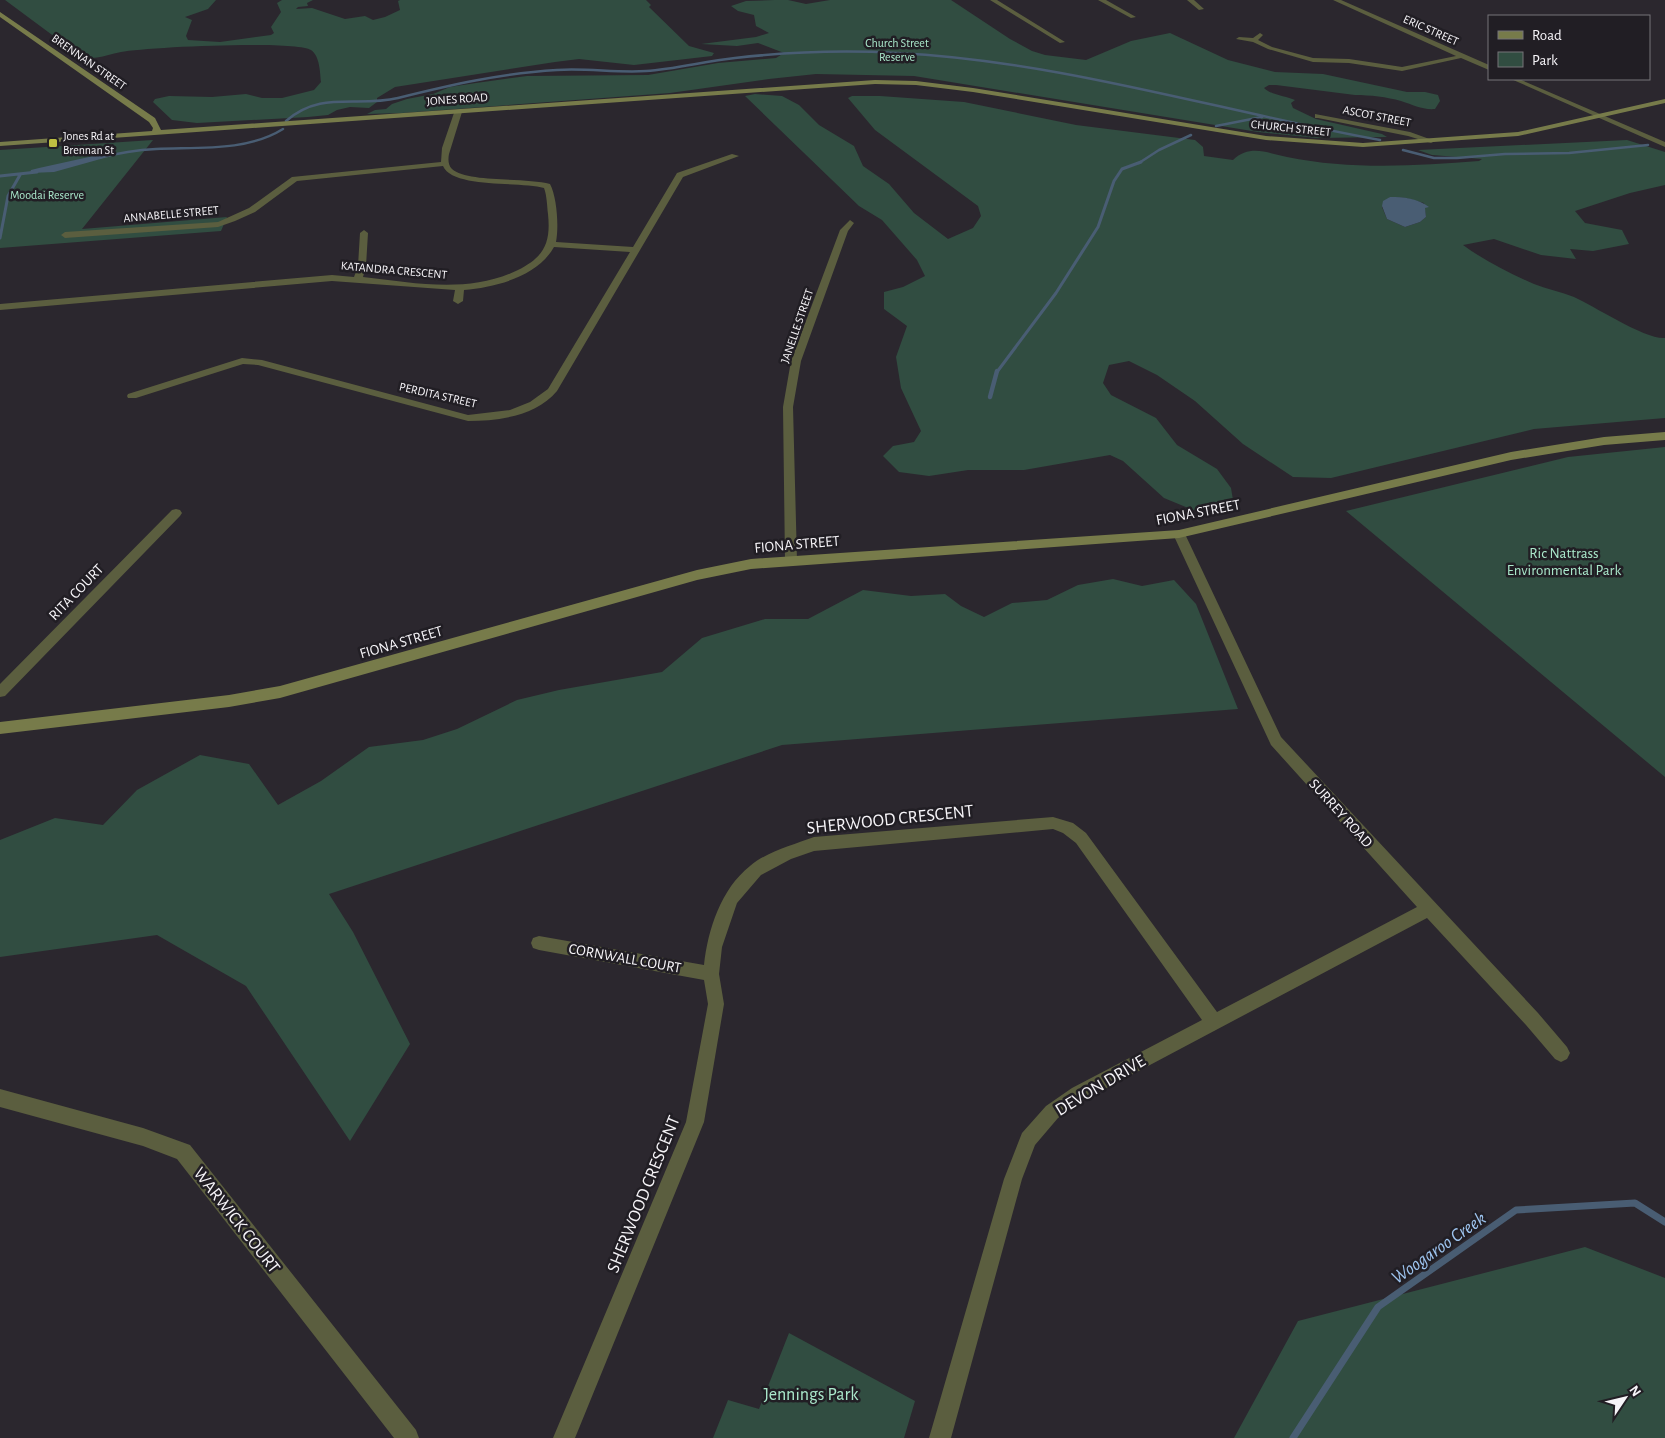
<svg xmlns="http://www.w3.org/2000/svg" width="1665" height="1438" font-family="'Alegreya Sans',sans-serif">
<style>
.green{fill:#314d41;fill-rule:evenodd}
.water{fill:#495d73}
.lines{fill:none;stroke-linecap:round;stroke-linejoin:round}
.stream-far3{stroke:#495d73;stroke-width:2.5}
.stream-far2{stroke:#495d73;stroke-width:3}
.stream-far1{stroke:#495d73;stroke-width:4.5}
.stream{stroke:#495d73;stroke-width:7}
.street{fill:#5b5e3f;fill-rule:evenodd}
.secondary{fill:#777b4a;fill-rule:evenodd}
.poi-dot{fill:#bebf42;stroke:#211e24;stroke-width:2}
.labels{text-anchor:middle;stroke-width:5;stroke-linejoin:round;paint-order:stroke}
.far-street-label{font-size:12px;fill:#f6f4f8;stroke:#211e24}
.far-park-label{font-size:12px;fill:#aae8cb;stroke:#211e24}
.far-poi-label{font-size:12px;fill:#f6f4f8;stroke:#211e24;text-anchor:start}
.street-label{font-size:15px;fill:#f6f4f8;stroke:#211e24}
.park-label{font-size:15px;fill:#aae8cb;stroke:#211e24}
.near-street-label{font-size:18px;fill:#f6f4f8;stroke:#211e24}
.near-park-label{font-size:18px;fill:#aae8cb;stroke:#211e24}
.near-water-label{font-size:19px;font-style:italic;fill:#9ec4ef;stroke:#211e24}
</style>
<rect width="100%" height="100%" fill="#2b272e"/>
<path class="green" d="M5,0h211l-8,9 -23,8 7,3 -6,16 2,4 32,2 51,-7 3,-2 -3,-6 10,-15 -4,-9 5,-3h31l-6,3 1,3 -10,1 -2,2 16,-1 33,11 20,-3 8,4 12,-3 15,-7 -2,-9 2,-1h246l5,5 -2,2 40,39 25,7 -2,3 -78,9 -55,-6 -24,3 -160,25 -18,11v4l-8,6 -19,-1 -13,3 -9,5 -20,2 -111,6 -25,-3 -19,-18 2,-3 14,-3 43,1 34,-3 16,4h20l32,-8 7,-8c-1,-9 -1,-26 -10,-32 -15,-10 -166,-3 -190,2 -13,2 -33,12 -43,1l1,-3 -16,-7z
M775,0h13l18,4 24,-4h121l59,39 22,12 13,4 41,5 45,-19 39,-8 58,27 47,12 48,2 84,18h18l13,3 2,6 -5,8c-13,1 -21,-4 -34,-8 -14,-4 -31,-6 -46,-6l-79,-10h-7l-5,3c7,7 22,8 31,12l-4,3 2,5 23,11 66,15 5,3 -70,1 -59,-6 -344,-56 -98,-2 -47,5 -99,14 -268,20 -35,1 8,-4 11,-1 6,-5 15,-5 26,-5 17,-7 26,-4 51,-7 121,-1 70,-12 58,-5 8,-5 -26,-10 -21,3 -36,-2 55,-7 13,-4 -13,-7 -2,-11 -16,-4 -7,-5 15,-5z
M755,94l27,2 17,9 20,20 35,21 9,20 26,18 25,29 34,26 25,-11 8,-12 -3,-10 -103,-76 -27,-32 4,-2h28l84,6 112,23 119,15 8,7 1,9 29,4c17,-16 34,-7 54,-3 63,13 129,9 192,4l3,-2 -50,-4 -14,-5 209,-10 38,12v33l-35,8 -55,18 10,12 37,7 7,14 -36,7 -23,-2 6,10 -35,-4 -47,-16 -31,6c22,16 46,28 71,39 13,5 27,8 40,13 20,9 72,43 91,41v80l-131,11 -203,49 -38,-1 -50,-33 -48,-43 -38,-26 -28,-14 -20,4 -6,18 8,12 45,23 21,27 40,24 14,19 2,12 -14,8 -26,2 -29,-12 -41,-37 -13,-6 -86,15h-56l-39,6 -30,-4 -16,-16 10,-10 21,-4 7,-11 -20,-43 -5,-31 11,-31 -23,-17v-17l19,-5 22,-11 -8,-16 -35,-40 -23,-14 -114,-110zM1390,197l16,1 18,5 2,14 -6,5 -15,5 -18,-8 -5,-12z
M153,140l-71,89 145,-12 -6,14 -221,17v-98z
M1665,447v330l-319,-266 222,-54z
M1113,579l29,7 32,-6 22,24 42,105 -456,36 -453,149 24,38 57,112 -60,97 -104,-155 -89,-51 -157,22v-117l55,-22 48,7 34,-35 63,-35 49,9 29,41 43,-24 48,-34 54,-7 34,-11 60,-29 42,-10 103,-18 40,-34 63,-19h43l55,-29 48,6 34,-2 16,12 23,11 28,-14 35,-3 31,-15z
M1585,1247l80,31v160h-431l64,-117z
M789,1333l126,68 -11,37h-191l15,-38 31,9z"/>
<path class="water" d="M98,155h6l-1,3 -6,2 -43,12 -24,1 1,-3 8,-2z
M1390,197c14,0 27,1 39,10l-4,1 1,9 -6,5 -15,5 -18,-8 -5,-13 1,-5z"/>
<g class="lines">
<path class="stream-far3" d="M286,121c36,-31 70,-13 112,-23 52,-13 105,-25 159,-28 30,-2 60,3 89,1 30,-2 59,-10 89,-13 53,-6 108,-8 162,-5 164,8 322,58 483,87
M1216,126l46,-9
M1403,150l31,8h23l48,-4 64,-1 79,-8
M99,158c19,-5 37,-8 57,-9 41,-2 90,3 127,-20
M1139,163l20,-13 32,-15"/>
<path class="stream-far2" d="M0,176l37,-4
M0,238l8,-42 12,-21
M997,372l59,-79 42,-66 16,-46 8,-12 19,-7"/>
<path class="stream-far1" d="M990,397l7,-26"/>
<path class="stream" d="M1293,1438l85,-131 138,-97 119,-7 30,19"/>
<path class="street" d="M990,0h7l68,42 -5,1z
M1098,0h8l30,17 -5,1z
M1187,0h7l10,9 -5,1z
M1333,0h8l148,65v5l-28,-12 -59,13 -53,-8 -36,-1 -45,-13 -15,-7 -17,-3 3,-2 14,1 7,-5 3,2 -5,5 14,7 41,11 36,1 53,8 54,-11z
M1511,79h8l146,63v5z
M455,110l7,2 -13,42c-1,5 -1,11 3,15 15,14 74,8 98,15 7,13 9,43 6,58l77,5 44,-74 55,-19 7,2 -56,21 -126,214c-21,25 -58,30 -89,30l-210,-56 -15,-1 -107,34h-8l-1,-2 1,-2 114,-36 20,2 206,55 42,-5 20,-8 18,-13 82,-137 -76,-5c-17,30 -58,40 -90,43l-1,11 -5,3 -5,-3 2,-11 -123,-9 -332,29v-6l332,-29 22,2 4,-11 2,-33 4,-3 4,3 -2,33 -3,11c52,6 106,17 155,-7 26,-13 33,-27 30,-56 -1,-8 -1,-18 -4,-26 -23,-7 -91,1 -101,-22l-146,15 -42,31 -20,9 -17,6 -153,11 -4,-3 4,-3 153,-10 31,-14 43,-31 149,-15 1,-14z
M1315,114l95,18 25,9 -4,2 -23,-7 -90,-18h-3z
M850,220l4,3 -6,8 -47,130 -8,46 4,154 -6,4 -6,-4 -2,-154 8,-46 49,-131z
M176,509l4,1 2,3 -2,3 -175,180 -5,1v-13l172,-174z
M1179,530l6,4 96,203 257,276 29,34 3,6 -3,6 -6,3 -6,-3 -29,-34 -99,-107 -343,182 -26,18 -23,27 -13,34 -71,259h-22l75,-259 18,-46 24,-27 26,-18 130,-68 -126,-177 -13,-10 -10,-4 -239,22 -23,8 -30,16 -24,28 -15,44 -3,27 5,30 -20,118 -129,316h-22l133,-316 22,-118 -4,-24 -165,-30 -6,-2 -2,-5 2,-5 6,-2 165,29c4,-36 17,-76 46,-99 18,-15 43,-21 64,-29l239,-20 20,6 13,10 131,179 200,-105 -146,-162 -98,-211z
M0,1089l143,39 47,17 226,285 3,8h-25l-217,-279 -34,-13 -143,-39z"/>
<path class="secondary" d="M0,12l155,106 6,12 714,-50 41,1 57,7 293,48 97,7 155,-11 147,-33v4l-147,33 -155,11 -97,-7 -293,-48 -57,-7 -41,-1 -875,62v-4l152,-11 1,-3 -4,-6 -149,-105z
M1665,432v8l-61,5 -93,15 -332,78 -428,31 -54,11 -417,118 -51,9 -229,27v-12l229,-27 51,-9 417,-116 54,-11 428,-29 332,-78 93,-15z"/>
</g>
<rect class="poi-dot" x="48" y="138" width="10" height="10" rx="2.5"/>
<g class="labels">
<g class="far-street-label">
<text transform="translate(1431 30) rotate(24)" y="4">ERIC STREET</text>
<text transform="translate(89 62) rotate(35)" y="4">BRENNAN STREET</text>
<text transform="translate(457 99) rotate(-4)" y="4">JONES ROAD</text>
<text transform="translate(1377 116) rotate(11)" y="4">ASCOT STREET</text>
<text transform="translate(1291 128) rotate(6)" y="4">CHURCH STREET</text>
<text transform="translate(171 214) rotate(-5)" y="4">ANNABELLE STREET</text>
<text transform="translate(394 270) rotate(5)" y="4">KATANDRA CRESCENT</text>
<text transform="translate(797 326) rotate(-71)" y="4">JANELLE STREET</text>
<text transform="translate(438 395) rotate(13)" y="4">PERDITA STREET</text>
</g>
<g class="far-park-label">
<text x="897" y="47">Church Street<tspan x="897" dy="14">Reserve</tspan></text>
<text x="47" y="199">Moodai Reserve</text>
</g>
<g class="far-poi-label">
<text x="63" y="140">Jones Rd at<tspan x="63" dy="14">Brennan St</tspan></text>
</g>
<g class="street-label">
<text transform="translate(1198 512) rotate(-11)" y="5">FIONA STREET</text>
<text transform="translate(797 544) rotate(-5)" y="5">FIONA STREET</text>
<text transform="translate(76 592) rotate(-46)" y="5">RITA COURT</text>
<text transform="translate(401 642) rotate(-16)" y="5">FIONA STREET</text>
<text transform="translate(1341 813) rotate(48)" y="5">SURREY ROAD</text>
<text transform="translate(625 958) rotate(10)" y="5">CORNWALL COURT</text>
</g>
<g class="park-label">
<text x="1564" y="558">Ric Nattrass<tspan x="1564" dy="17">Environmental Park</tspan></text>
</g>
<g class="near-street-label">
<text transform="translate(890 819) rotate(-6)" y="6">SHERWOOD CRESCENT</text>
<text transform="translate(1100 1085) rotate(-31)" y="6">DEVON DRIVE</text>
<text transform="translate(643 1194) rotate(-68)" y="6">SHERWOOD CRESCENT</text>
<text transform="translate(237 1220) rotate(52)" y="6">WARWICK COURT</text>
</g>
<g class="near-park-label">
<text x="811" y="1400">Jennings Park</text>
</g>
<g class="near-water-label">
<text transform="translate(1438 1247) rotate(-35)" y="7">Woogaroo Creek</text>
</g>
</g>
<rect x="1488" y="15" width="162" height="65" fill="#211e24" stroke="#767479"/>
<rect x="1498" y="31" width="25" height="8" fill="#777b4a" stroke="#767479"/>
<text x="1532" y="40" font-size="15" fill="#f6f4f8">Road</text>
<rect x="1498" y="52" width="25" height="15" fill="#314d41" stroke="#767479"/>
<text x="1532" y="65" font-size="15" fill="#f6f4f8">Park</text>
<g transform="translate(1625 1398) rotate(55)" stroke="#211e24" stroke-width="4" paint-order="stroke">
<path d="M0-4L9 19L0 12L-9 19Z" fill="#f6f4f8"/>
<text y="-8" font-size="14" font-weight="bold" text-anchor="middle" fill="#f6f4f8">N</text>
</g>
</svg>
